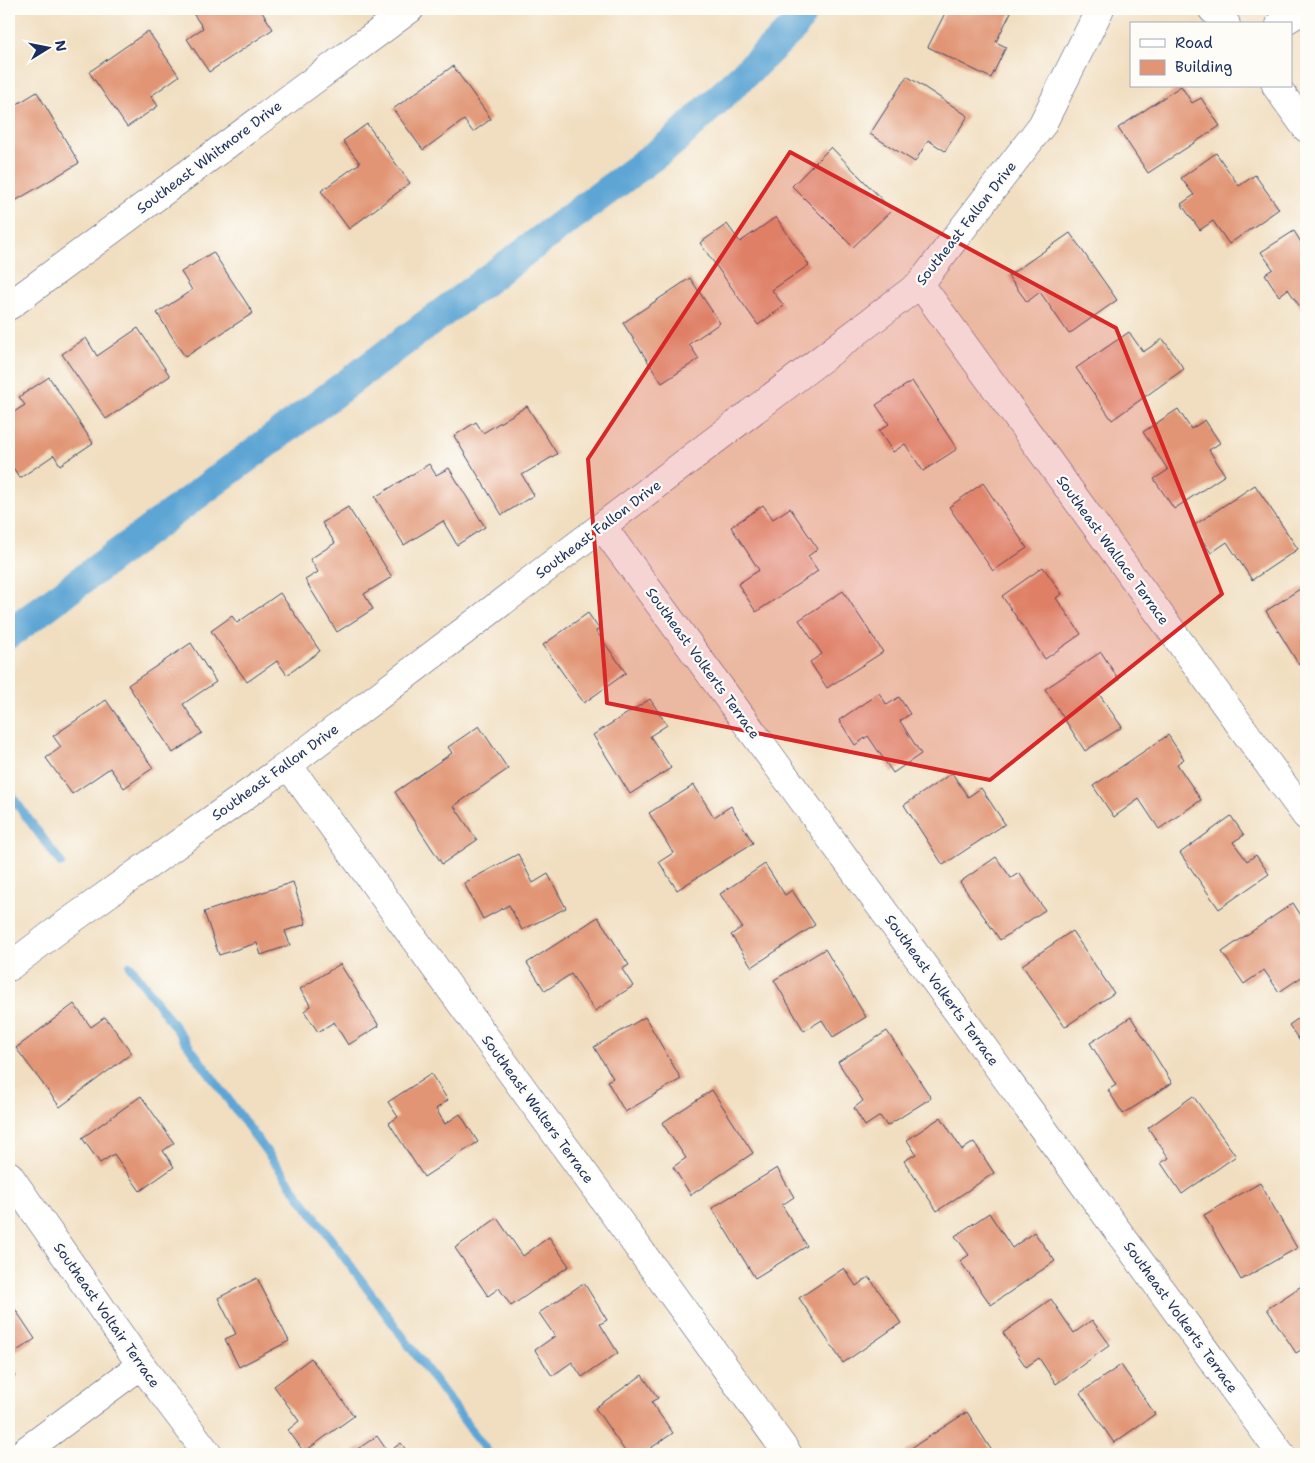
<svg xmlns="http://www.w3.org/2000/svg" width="1315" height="1463" font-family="'Shantell Sans',sans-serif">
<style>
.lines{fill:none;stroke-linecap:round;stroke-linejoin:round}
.stream{stroke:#5da5d4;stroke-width:9}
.canal{stroke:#5da5d4;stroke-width:30}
.building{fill:#e19575}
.street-casing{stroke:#3b496d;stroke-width:29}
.street{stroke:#fff;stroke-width:28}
.marked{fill:#d62828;fill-opacity:0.2;stroke:#d62828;stroke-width:4;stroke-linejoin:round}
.labels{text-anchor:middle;stroke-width:4.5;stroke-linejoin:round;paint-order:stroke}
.street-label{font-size:14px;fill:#1b2f5e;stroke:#fdfcf7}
</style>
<rect width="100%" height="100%" fill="#fdfcf7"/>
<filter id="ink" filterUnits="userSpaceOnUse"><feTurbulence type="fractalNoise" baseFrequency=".02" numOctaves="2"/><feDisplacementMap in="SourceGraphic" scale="10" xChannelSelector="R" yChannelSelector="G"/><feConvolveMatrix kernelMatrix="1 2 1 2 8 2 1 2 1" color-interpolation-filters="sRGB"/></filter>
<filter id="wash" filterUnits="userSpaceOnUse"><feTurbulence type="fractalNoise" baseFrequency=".0096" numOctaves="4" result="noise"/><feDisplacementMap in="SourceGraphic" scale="20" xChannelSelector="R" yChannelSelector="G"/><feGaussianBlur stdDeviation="1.12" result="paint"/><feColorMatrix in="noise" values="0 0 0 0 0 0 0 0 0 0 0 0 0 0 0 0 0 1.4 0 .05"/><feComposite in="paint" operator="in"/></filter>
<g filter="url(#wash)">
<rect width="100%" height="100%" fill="#f1dec0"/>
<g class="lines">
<path class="stream" d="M9,793l52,70
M130,966l359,488"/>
<path class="canal" d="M9,634l665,-493 120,-114 11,-18"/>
</g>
<g id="blocks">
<path class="building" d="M190,9h70l13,20 -64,43 -22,-33 16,-11z
M947,9h57l7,3 -15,30 10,5 -15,31 -63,-31z
M148,31l31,45 -28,20 7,10 -31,21 -38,-55z
M453,66l38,53 -18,13 -9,-12 -41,30 -30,-41z
M907,76l61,40 -23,35 -17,-11 -13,22 -45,-28z
M1181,86l11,17 9,-5 19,28 -72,47 -30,-45z
M37,92l42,71 -64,38 -6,-11v-81z
M367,124l43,59 -61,46 -28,-38 39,-28 -17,-22z
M831,147l61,63 -39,37 -61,-61z
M1216,153l23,33 16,-11 24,34 -50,35 -16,-23 -13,9 -19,-26 13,-9 -13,-17z
M776,217l33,48 -37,25 12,16 -26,19 -58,-82 27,-19 13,18z
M1294,231l12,19v61l-2,2 -16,-24 -9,7 -14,-22 8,-5 -12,-17z
M1070,233l47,67 -48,34 -29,-42 -13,10 -19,-26z
M213,252l40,61 -68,44 -28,-44 35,-23 -11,-18z
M690,278l30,45 -31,21 10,15 -37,24 -39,-60z
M138,328l32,48 -64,43 -44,-65 24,-16 11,18z
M1129,332l14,20 20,-13 21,30 -72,51 -36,-52z
M49,377l44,66 -33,22 -6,-10 -34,23 -11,-16v-47l16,-10 -6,-8z
M912,381l45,68 -34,22 -18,-27 -12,8 -14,-21 10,-7 -13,-19z
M527,406l30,48 -35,21 12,20 -32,20 -48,-79 22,-14 7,11z
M1178,409l13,20 14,-9 15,23 -11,7 16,25 -51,34 -20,-30 14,-9 -25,-38z
M429,464l7,11 13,-7 36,59 -28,18 -14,-24 -39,24 -29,-48z
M983,483l44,65 -34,23 -44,-64z
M1255,485l43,64 -46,31 -25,-38 -16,11 -18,-27z
M763,505l10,14 17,-11 28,41 -10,7 10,15 -62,41 -18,-28 21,-14 -28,-43z
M348,507l44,70 -28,17 9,15 -36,23 -32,-52 13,-8 -8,-13 25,-16 -13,-20z
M1043,567l19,27 -6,4 25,36 -36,25 -43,-63z
M1306,585v75l-7,5 -33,-54z
M843,591l40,61 -56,36 -17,-26 12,-8 -23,-34z
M280,593l40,58 -33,24 -10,-14 -30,21 -36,-51 21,-15 5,7z
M588,613l11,16 -3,2 30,42 -42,30 -41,-58z
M191,643l25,39 -33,22 19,29 -29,20 -45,-68z
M1101,652l18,28 -20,14 23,33 -37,24 -40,-62z
M879,693l8,12 12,-8 11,17 -10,7 21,33 -28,19 -25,-37 -13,9 -16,-25z
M650,699l17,26 -17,11 21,32 -41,26 -37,-59z
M106,700l47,68 -29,20 -14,-20 -38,26 -26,-36 15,-11 -8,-11z
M479,726l29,43 -54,37 23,34 -35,24 -47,-72 57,-39 -4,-6z
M1168,735l16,24 -7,5 24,36 -42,29 -20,-30 -25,18 -21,-31z
M952,773l16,24 13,-9 24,36 -62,41 -39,-60z
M694,785l20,32 17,-11 22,37 -76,47 -18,-28 14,-9 -24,-40z
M1231,816l13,19 -11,7 14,19 9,-6 13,19 -50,35 -39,-56z
M518,854l15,29 15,-9 18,34 -44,22 -13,-25 -26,14 -19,-36z
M996,857l15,21 8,-5 26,37 -45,30 -40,-58z
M765,864l20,31 7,-5 23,35 -63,42 -21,-32 11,-8 -22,-33z
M293,882l13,42 -21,7 5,14 -29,10 -4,-12 -38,12 -15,-43z
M1293,903l13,20v51l-27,18 -15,-22 -20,14 -22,-32z
M598,917l31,48 -7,4 11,17 -38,25 -24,-37 -26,17 -18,-28z
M1072,931l42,62 -49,34 -43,-62z
M825,949l41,68 -33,20 -11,-17 -18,11 -30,-51z
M340,964l39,62 -31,19 -14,-23 -16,10 -14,-21 7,-5 -11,-17z
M74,1004l17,23 14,-10 27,36 -72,54 -44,-59z
M1306,1013v37l-17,-25z
M645,1017l36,62 -56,33 -18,-31 6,-3 -19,-31z
M1131,1017l41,66 -49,31 -15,-24 8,-5 -26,-42z
M887,1031l44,67 -44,28 -7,-10 -15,10 -11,-18 9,-7 -25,-39z
M431,1074l17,26 -12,9 9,15 15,-10 18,28 -54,35 -35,-54 9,-6 -10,-15z
M712,1090l41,63 -62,42 -18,-28 13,-9 -24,-35z
M141,1096l33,47 -11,8 11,16 -34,24 -26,-37 -14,9 -18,-25z
M1193,1096l43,60 -54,38 -21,-31 8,-5 -21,-30z
M941,1117l21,33 12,-8 20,31 -57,38 -33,-50 12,-7 -9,-14z
M777,1168l17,29 -12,8 25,41 -52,32 -43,-70z
M1260,1183l37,65 -56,32 -37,-65z
M989,1213l23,35 22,-16 21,29 -64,44 -31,-44 9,-6 -14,-19z
M497,1218l26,38 26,-19 20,29 -58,40 -12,-18 -11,8 -33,-48z
M844,1268l12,18 13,-9 32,46 -58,40 -44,-65z
M257,1278l32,63 -50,26 -14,-28 11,-5 -18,-36z
M584,1283l23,37 -7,4 18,29 -36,24 -10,-15 -20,14 -17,-26 20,-14 -16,-23z
M1306,1283v64l-10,6 -29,-44z
M1051,1299l23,34 18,-13 18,25 -54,39 -17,-26 -13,9 -23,-34z
M9,1300l26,39 -26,17z
M311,1358l43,58 -50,36 -16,-22 11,-9 -25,-35z
M1121,1365l34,49 -41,29 -34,-50z
M9,1367l6,9 -6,4z
M642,1375l16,23 -7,4 22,31 -31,21h-15l-32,-46z
M967,1412l27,42h-92z
M377,1436l11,16 13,-9 8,11h-59z"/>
</g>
</g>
<g filter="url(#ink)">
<use href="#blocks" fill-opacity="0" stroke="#3b496d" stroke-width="1"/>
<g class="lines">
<g class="street-casing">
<path id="street" d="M1212,9l14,15
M1280,24l24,-15
M1276,86l30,42
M920,284l386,532
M9,306l401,-297
M602,526l679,928
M288,765l500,689
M9,967l54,-41 225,-161 632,-481 122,-159 58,-116
M9,1175l132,190 67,89
M21,1454l120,-89"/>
</g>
<use href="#street" class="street"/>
</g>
</g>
<path class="marked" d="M790,152l326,176 106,266 -232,186 -383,-77 -19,-244z"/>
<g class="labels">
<g class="street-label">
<text transform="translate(209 157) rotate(-37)" y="5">Southeast Whitmore Drive</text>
<text transform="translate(966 223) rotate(-52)" y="5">Southeast Fallon Drive</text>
<text transform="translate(598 529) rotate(-37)" y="5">Southeast Fallon Drive</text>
<text transform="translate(1113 550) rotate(54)" y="5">Southeast Wallace Terrace</text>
<text transform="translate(703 663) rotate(54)" y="5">Southeast Volkerts Terrace</text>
<text transform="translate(275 772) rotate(-36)" y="5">Southeast Fallon Drive</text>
<text transform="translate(942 990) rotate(54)" y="5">Southeast Volkerts Terrace</text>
<text transform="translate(538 1109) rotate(54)" y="5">Southeast Walters Terrace</text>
<text transform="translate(107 1315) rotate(55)" y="5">Southeast Voltair Terrace</text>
<text transform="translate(1181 1317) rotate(54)" y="5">Southeast Volkerts Terrace</text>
</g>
</g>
<rect width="1315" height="1463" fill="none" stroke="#fdfcf7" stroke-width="30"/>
<rect x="1130" y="22" width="162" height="65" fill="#fdfcf7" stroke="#a3aaba"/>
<rect x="1140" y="39" width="25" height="8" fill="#ffffff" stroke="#a3aaba"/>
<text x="1175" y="48" font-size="15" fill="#1b2f5e">Road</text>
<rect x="1140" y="60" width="25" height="15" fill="#e19575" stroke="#a3aaba"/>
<text x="1175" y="72" font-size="15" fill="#1b2f5e">Building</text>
<g transform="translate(48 48) rotate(80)" stroke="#fdfcf7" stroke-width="4" paint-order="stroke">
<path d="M0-4L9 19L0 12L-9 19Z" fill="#1b2f5e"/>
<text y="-8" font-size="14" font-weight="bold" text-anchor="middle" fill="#1b2f5e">N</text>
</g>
</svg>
